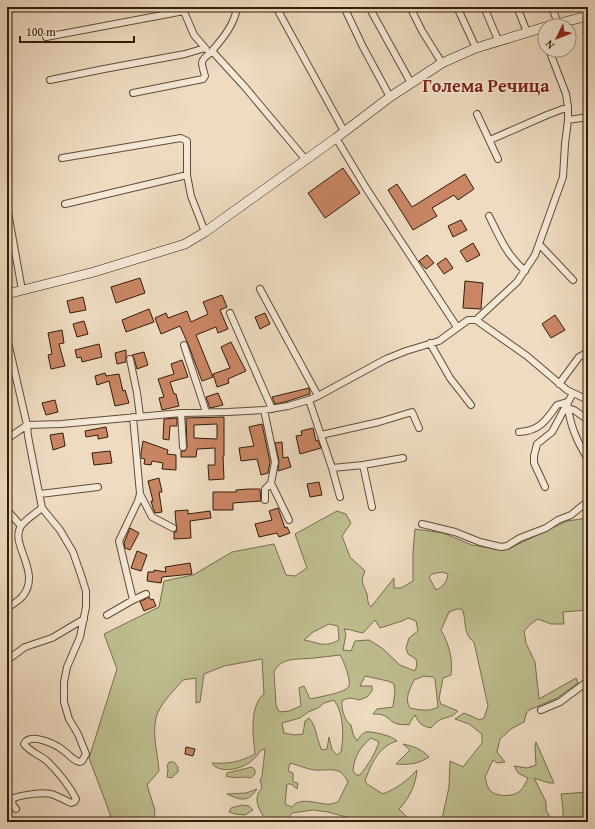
<svg xmlns="http://www.w3.org/2000/svg" width="595" height="829" font-family="'Gentium Book Plus',serif">
<style>
.green{fill:#bebe8f;stroke:#786e4c;fill-rule:evenodd}
.building{fill:#ca8664;stroke:#321d09;fill-rule:evenodd}
.lines{fill:none;stroke-linecap:round;stroke-linejoin:round}
.street-casing{stroke:#614c37;stroke-width:8}
.secondary-casing{stroke:#321d09;stroke-width:10}
.street{stroke:#f4e8d7;stroke-width:6}
.secondary{stroke:#f4e8d7;stroke-width:9}
.labels{text-anchor:middle;stroke-width:3;stroke-linejoin:round;paint-order:stroke}
.quarter-label{font-size:18px;font-weight:bold;fill:#7a1f14;stroke:#f4e8d7}
</style>
<rect width="100%" height="100%" fill="#eedbc1"/>
<filter id="stains"><feTurbulence type="fractalNoise" baseFrequency=".005" numOctaves="4"/><feColorMatrix values="0 0 0 0 .2 0 0 0 0 .09 0 0 0 0 .02 0 0 0 .5 -.17"/></filter>
<radialGradient id="worn" r=".72"><stop offset=".6" stop-color="#630" stop-opacity="0"/><stop offset="1" stop-color="#630" stop-opacity=".3"/></radialGradient>
<path class="green" d="M337,511l9,3 5,9 -9,13 8,21 15,14c-5,12 -2,12 2,23 1,5 0,9 4,13l23,-29v10h7l12,-7v-29l2,-23 28,4 29,12 29,5 7,-1 59,-28 21,-3v92l-25,2 1,12h-13l-13,-5 -6,4 -8,8 2,12 9,19 4,37 37,-21 2,5 -21,15 -28,12 -3,4 -2,8 -13,7 -11,10 -3,13 8,10 -8,1 -4,-3 -8,17c1,4 2,9 4,12 6,9 26,8 32,1 3,-3 5,-8 7,-12l-10,-5 -4,-7 13,2 9,-3 -1,-19 1,-4 18,41h-5l-15,-5 12,24v8l7,12h-114l3,-3 7,-32 1,-26 13,6 19,-24v-9l-13,-10 -14,-5 9,-6 16,7 4,-2 4,-12 -14,-64c-12,-8 -7,-23 -12,-33h-5l-8,3 -8,18c8,15 12,28 10,45l-8,3 -4,21 2,5 17,7c-9,10 -16,3 -27,17 -9,-2 -12,-4 -16,-13l-3,4 -3,6c-4,-1 -8,0 -11,-1 -10,-2 -9,-11 -25,-10l4,-5 16,-2 2,-16 -1,-7 -6,-3 -23,-5 -5,10h12v5l-5,6 -8,3c-6,-2 -11,-3 -17,1 -1,7 3,21 9,24l2,9 4,7c2,-3 5,-8 9,-9 6,-1 27,4 31,9 -18,5 -26,23 -32,40l2,3 16,10c14,-6 24,-13 34,-24 -1,14 -8,29 -18,39l13,13h-48l-36,-10 -15,-2 -21,3 -4,5 -9,3 -13,-1c-7,-10 -14,-22 -4,-32l-2,-8 2,-3 3,-28 -4,1c-4,6 -9,12 -16,15 -9,5 -27,8 -33,-2 17,1 28,-1 43,-9 -2,-17 -6,-48 9,-60l-2,-35 -38,7 -20,8 -4,28 -4,1v-25l-13,2c-8,9 -25,26 -27,38 -4,17 2,36 3,53l-12,14 8,25 -1,11 -1,1h-40l-24,-64 28,-89 -13,-35 55,-27 5,-26 29,-6 39,-23 42,-8 12,31 9,1 12,-8 -12,-34zM442,572l6,2c-1,8 -5,13 -12,16l-7,-13 3,-3zM408,618l8,3 2,10 -9,7 -3,10 2,6 8,5 1,6 -2,6 -15,-6 -18,-17 -13,-8 -14,1 -4,10 -8,-1 3,-16 -2,-5c7,0 12,3 19,4l12,-13 5,8 22,-7zM329,624l9,2 1,14c-15,8 -19,3 -35,0l9,-8zM340,655c4,6 11,25 9,31 -3,7 -31,11 -39,13l-6,-13 -5,2 2,18 -12,5 -10,1 -3,-7 -2,-33c7,-16 26,-12 40,-14 9,-1 18,-2 26,-3zM424,676l9,1 2,2 3,28c-8,5 -19,3 -28,1 -6,-9 0,-19 4,-28zM334,700c10,13 10,37 7,52l-4,3 -5,-5 -3,-13 -2,12 -5,1c-6,-11 -5,-23 -13,-32l-4,3 -2,13 -8,1 -11,-2 -2,-10 18,-5 8,-6 10,-4 6,-5zM371,738l8,4c-4,12 -11,23 -19,33h-4l-3,-4c1,-14 7,-24 18,-33zM290,763c7,2 17,6 25,7 15,1 25,-5 33,12l-10,20c-4,1 -9,3 -13,2 -10,-1 -26,-7 -33,3l-7,-3 2,-20h4l6,5 1,-6 -5,-1v-9l-5,-2z
M403,744c9,2 19,5 26,13 -11,7 -20,8 -33,7l14,-14z
M169,762h5l4,5v5l-4,3 -2,3 -5,-1 1,-7 -1,-4z
M252,767l3,3v4l-4,4c-9,-2 -17,1 -25,-2l1,-3z
M257,789c-9,14 -17,11 -30,5l19,-1z
M588,792v30h-25v-13l-2,-15z
M242,805l7,1 4,4 -8,5 -10,-1 -6,-2 2,-4z"/>
<path class="building" d="M343,168l17,25 -35,25 -17,-25z
M465,174l9,15 -16,11 -4,-5 -22,13 5,8 -24,14 -25,-40 9,-6 15,23z
M461,220l6,10 -14,7 -5,-11z
M473,243l7,12 -13,7 -7,-11z
M427,255l7,8 -8,6 -7,-8z
M446,258l7,10 -9,6 -7,-10z
M140,278l5,15 -29,10 -5,-16z
M465,281l18,2 -2,26 -18,-1z
M222,295l5,12 -7,3 8,19 -10,4 -2,-6 -20,8 17,42 -11,4 -14,-37 -8,-18 -19,8 -6,-16 11,-5 2,5 19,-7 4,11 17,-8 -5,-12z
M83,297l3,13 -16,3 -3,-12z
M149,309l5,13 -28,10 -4,-12z
M265,313l5,11 -10,5 -5,-12z
M555,315l10,15 -14,8 -9,-14z
M84,321l4,13 -11,3 -4,-13z
M62,330l2,13 -5,1 6,22 -14,3 -3,-14 4,-1 -4,-21z
M231,342l15,29 -18,8 1,4 -12,4 -4,-13 17,-6 -9,-21z
M99,344l3,13 -20,5 -1,-5 -4,1 -2,-8z
M126,350v12l-9,2 -2,-11z
M144,352l4,13 -11,4 -3,-11 -2,-3z
M182,360l6,17 -18,5 4,12h2l3,12 -17,4 -3,-12 5,-1 -6,-18 16,-5 -3,-10z
M105,373l1,3 13,-2 4,17 2,-1 4,13 -14,3 -6,-25 -12,4 -2,-9z
M309,388l1,6 -25,8 -10,2 -3,-7z
M218,393l5,12 -13,3 -4,-11z
M55,400l3,12 -12,3 -4,-12z
M224,417v39h-1l1,23 -15,1 -1,-15h7v-17l-18,1 -1,8h-15v-6h4l2,-4 -1,-29zM217,424v15l-23,-1v-13z
M177,418v8h-7l-1,14 -6,-1 1,-20z
M262,424l8,38 -2,11 -7,2 -4,-16 -16,2 -2,-13 15,-2 -5,-19z
M106,427l2,10 -10,2v-4l-12,2 -1,-6z
M313,428l3,13 2,-1 3,8 -21,6 -4,-18 6,-1 -1,-4z
M63,433l2,13 -12,4 -3,-15z
M143,441l25,9 -1,4 9,1v15l-14,-1 1,-6 -11,-2 -1,4 -7,-1 1,-5 -4,-1v-5z
M282,442l1,16 5,-1 3,10 -13,4 1,-10 -4,-18z
M110,451l2,12 -18,2 -2,-12z
M159,478l3,14h-3l3,20 -7,1 -2,-5 -2,-7h2l-5,-20z
M319,482l3,13 -12,2 -3,-13z
M248,489h12l1,12 -28,2v7h-20v-18h23v-2z
M278,508l7,20 2,-1 3,6 -11,4 -2,-4 -18,4 -4,-13 17,-4 -3,-9z
M188,510v4l22,-3 1,7 -21,3 1,17 -17,1v-7h2l1,-4 -1,-4 -1,-13z
M130,528l9,5 -9,17 -5,-2 -1,-5z
M137,551l10,4 -6,16 -10,-3z
M190,563l2,11 -30,3 -1,6 -14,-2 1,-9h6v-2l12,2 -1,-5z
M149,597l2,3 2,-1 3,7 -12,5 -4,-9z
M186,747l9,2 -2,7 -8,-2z"/>
<g class="lines">
<g class="street-casing">
<path id="street" d="M182,7l12,28 12,14
M276,7l68,124
M344,7l19,40 27,50
M369,7l42,76
M410,7l12,24 20,32
M457,7l19,41
M484,7l14,33
M517,7l10,25
M552,7l6,17
M540,28l5,12
M46,37l138,-26
M212,51l32,35 62,74
M50,80l54,-11 81,-15 20,-6
M133,93l70,-14 2,-3c-1,-4 -3,-9 -3,-13 0,-5 7,-8 10,-12 11,-13 23,-27 25,-44
M477,114l21,45
M568,120l20,-3
M336,138l30,50 91,139
M490,140l57,-25 21,-8
M62,158l119,-20 6,3v34l4,21 14,36
M65,204l122,-29
M7,207l15,83
M489,216c11,22 17,38 36,55
M539,244l34,36
M260,289l58,107
M230,313l42,96
M476,320l41,-38 18,-27 28,-78 2,-33 3,-24v-13l-2,-13 -17,-44
M7,338l20,87 1,11 14,72 18,22 13,22 8,23 5,16v16l-6,30 -13,30 -3,15v20l5,17 9,15 8,20 -4,7 -2,1c-7,-1 -10,-7 -16,-11 -8,-7 -34,-19 -40,-7 6,8 16,11 23,17 11,11 22,24 29,38l-2,3 -3,1c-6,-3 -12,-6 -17,-8 -10,-4 -31,0 -41,3l-1,6 4,5
M430,343l20,35 21,27
M184,345l22,67
M130,359l7,34 3,23
M559,384l20,-27 9,-5
M309,400l23,68 8,29
M568,408l6,2 14,10
M264,410l11,52 -4,21 18,37
M181,413l2,34
M519,432c20,-1 27,-11 38,-27l10,-3c3,23 9,38 21,57
M321,435l58,-13 33,-10 7,16
M7,439l20,-14 34,-1 120,-11 47,-1 36,-2 24,-4 21,-6 9,-4 68,-37 20,-8 33,-10 29,-21h8l51,36 40,34 21,10
M363,465l9,42
M332,468l31,-3 40,-7
M545,487l-11,-24v-7l3,-12 15,-12 21,-39
M40,494l58,-7
M140,494l12,23 21,11
M265,500v-11l6,-6
M7,510l14,16
M422,524l33,8 25,10 21,5 6,-1 13,-8 26,-10 12,-8 13,-5 17,-14
M133,600l-14,-59 19,-40 2,-7 -7,-77
M7,608c5,-3 11,-7 15,-11 21,-25 -13,-52 -1,-71 5,-7 15,-13 21,-18
M107,615l26,-15 13,-6
M10,658l15,-11 27,-9 32,-19
M541,710l19,-8 28,-21"/>
</g>
<g class="secondary-casing">
<path id="secondary" d="M548,26l40,-10
M7,294l87,-22 91,-28 20,-12 131,-94 54,-41 52,-34 34,-15 69,-21"/>
</g>
<use href="#street" class="street"/>
<use href="#secondary" class="secondary"/>
</g>
<g class="labels">
<g class="quarter-label">
<text x="486" y="92">Голема Речица</text>
</g>
</g>
<rect width="595" height="829" fill="none" stroke="#eedbc1" stroke-width="24"/>
<rect x="8" y="8" width="579" height="813" fill="none" stroke="#321d09" stroke-width="2"/>
<rect x="12" y="12" width="571" height="805" fill="none" stroke="#321d09"/>
<g transform="translate(557 38) rotate(227)"><circle r="19" fill="#f4e8d7" stroke="#a69785"/>
<path d="M0-3L7 15L0 10L-7 15Z" fill="#8f2418"/>
<text y="-6" font-size="11" font-weight="bold" text-anchor="middle" fill="#321d09">N</text>
</g>
<path d="M20 36v6h114v-6" fill="none" stroke="#321d09" stroke-width="2"/>
<text x="26" y="36" font-size="12" fill="#321d09" stroke="#f4e8d7" stroke-width="3" paint-order="stroke">100 m</text>
<rect width="100%" height="100%" filter="url(#stains)"/>
<rect width="100%" height="100%" fill="url(#worn)"/>
</svg>
